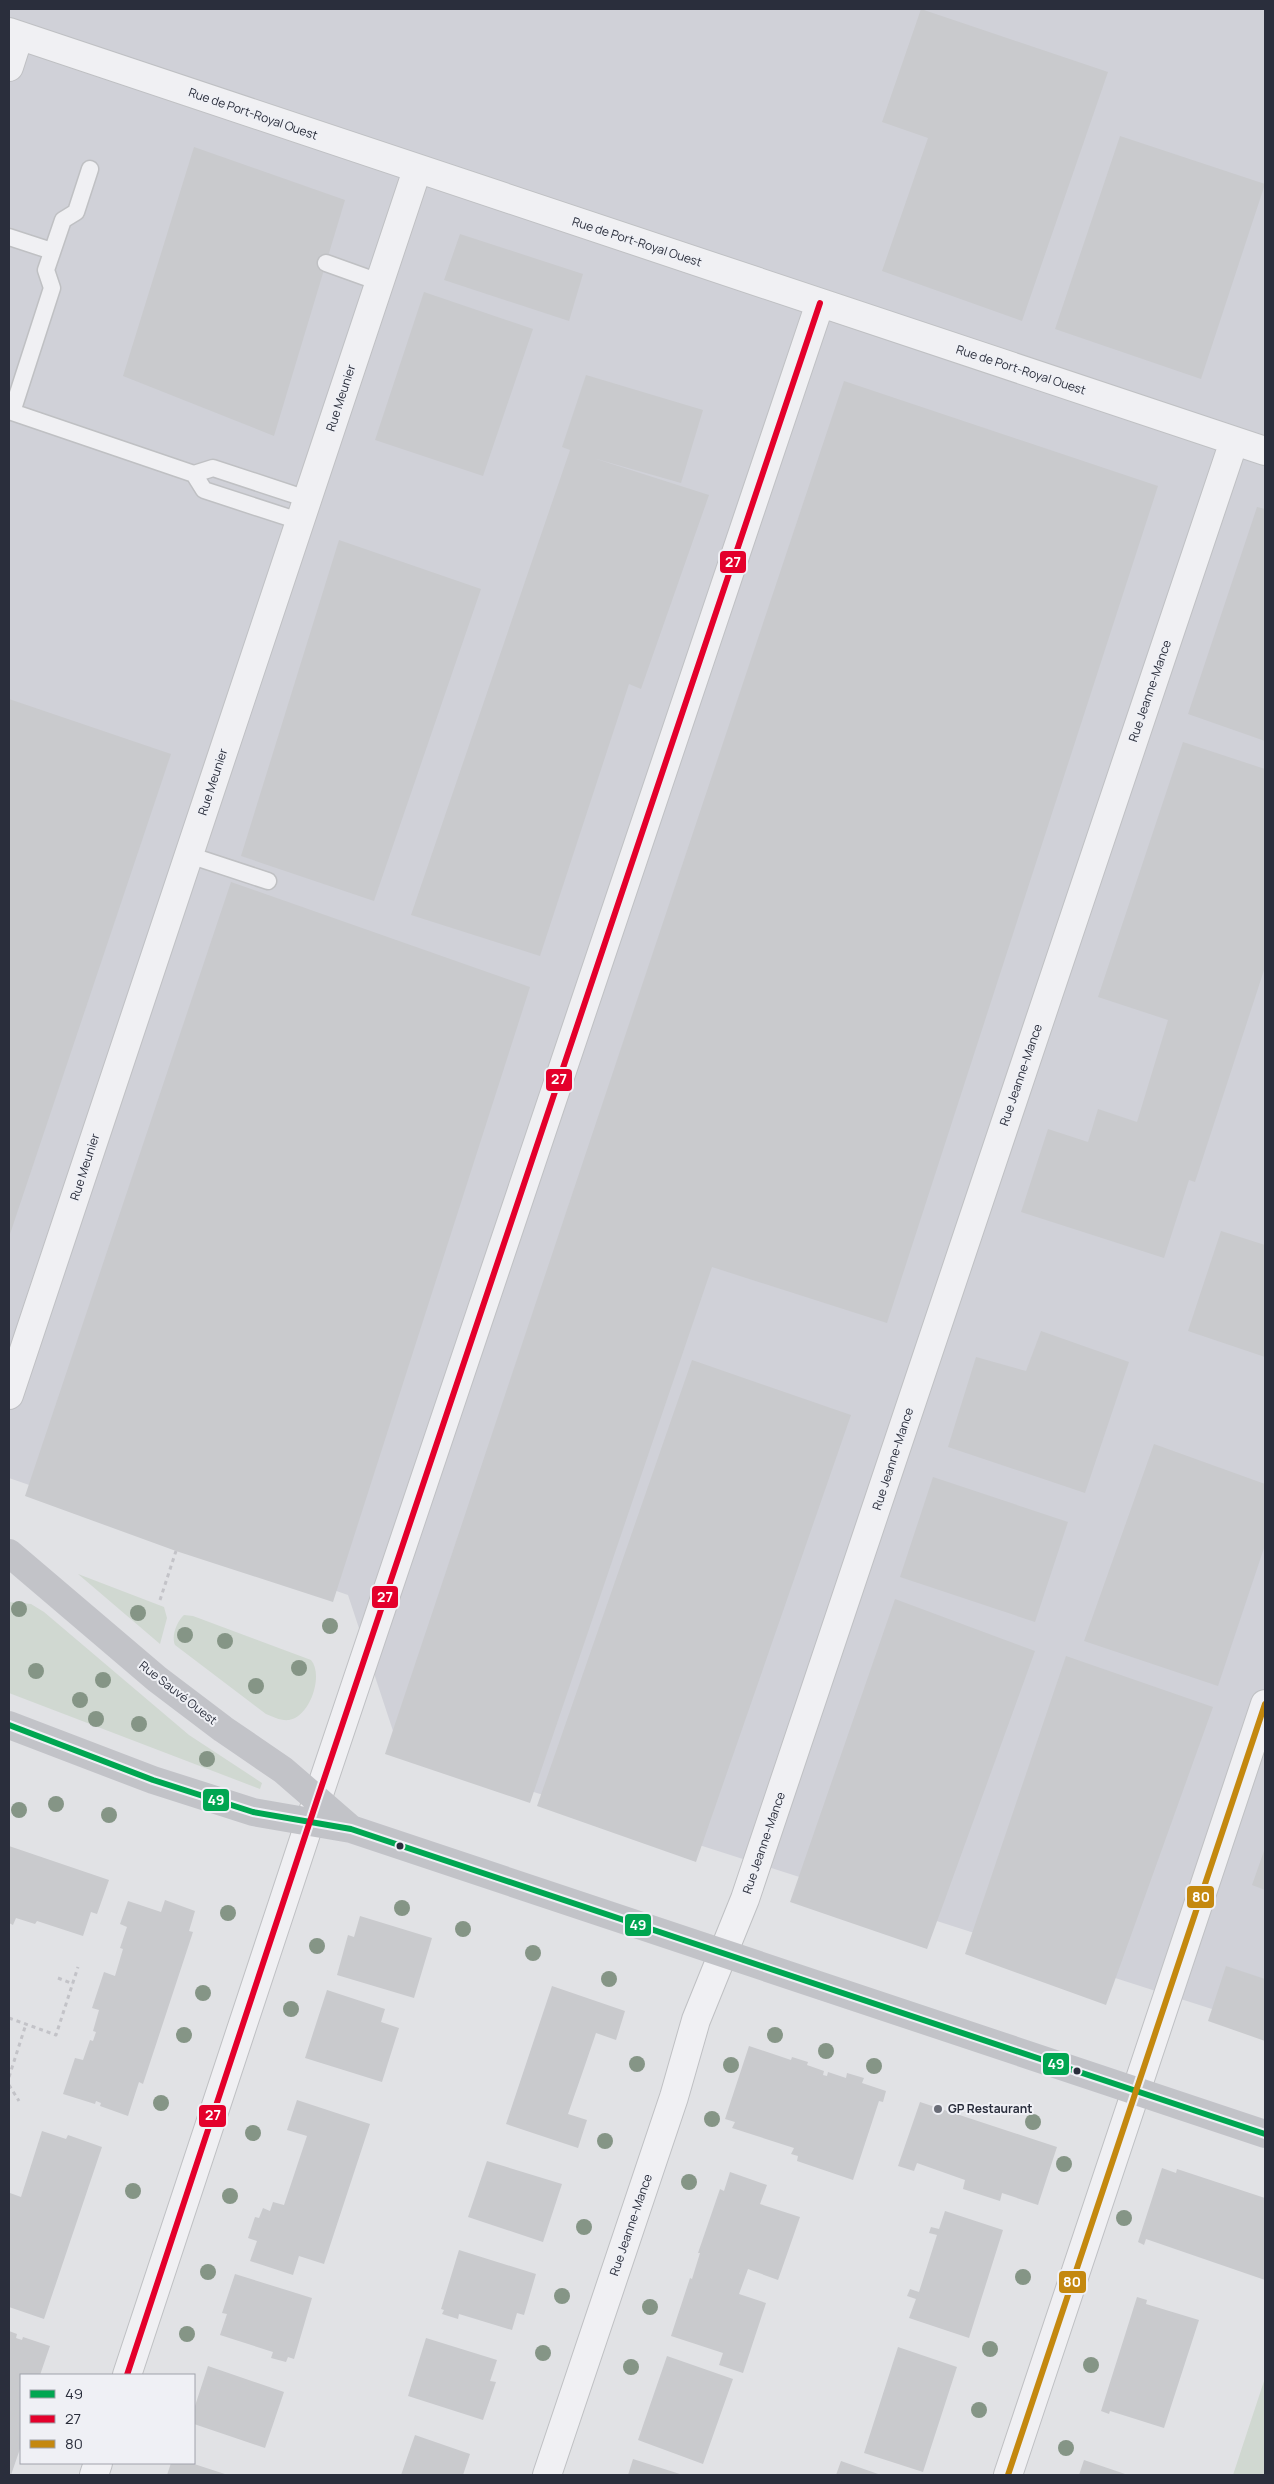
<svg xmlns="http://www.w3.org/2000/svg" width="1274" height="2484" font-family="Manrope,sans-serif">
<style>
.built{fill:#d0d1d8}
.green{fill:#d0d8d1}
.building{fill:#c9cacd}
.lines{fill:none;stroke-linecap:round;stroke-linejoin:round}
.lane-casing{stroke:#bfc0c3;stroke-width:19}
.street-casing{stroke:#bfc0c3;stroke-width:30}
.path{stroke:#c3c3c8;stroke-width:3;stroke-dasharray:4 4;stroke-linecap:butt}
.lane{stroke:#f0f0f3;stroke-width:16}
.street{stroke:#f0f0f3;stroke-width:28}
.secondary{stroke:#c2c3c8;stroke-width:28}
.bus-1-casing{stroke:#eff0f5;stroke-width:10}
.bus-2-casing{stroke:#eff0f5;stroke-width:10}
.bus-3-casing{stroke:#eff0f5;stroke-width:10}
.bus-1{stroke:#00a651;stroke-width:6}
.bus-2{stroke:#e4002b;stroke-width:6}
.bus-3{stroke:#c4880f;stroke-width:6}
.tree{fill:#859586}
.bus-dot{fill:#2a2e3c;stroke:#eff0f5;stroke-width:2}
.poi-dot{fill:#6a6d77;stroke:#eff0f5;stroke-width:2}
.labels{text-anchor:middle;stroke-width:4;stroke-linejoin:round;paint-order:stroke}
.street-label{font-size:12px;fill:#2a2e3c;stroke:#eff0f5}
.poi-label{font-size:12px;font-weight:bold;fill:#2a2e3c;stroke:#eff0f5;text-anchor:start}
.line-badge{stroke:#eff0f5;stroke-width:2}
.badge-label{font-size:14px;text-anchor:middle;font-weight:bold;fill:#fff}
</style>
<rect width="100%" height="100%" fill="#e1e2e5"/>
<path class="built" d="M9,9h1256v2017l-866,-277 -51,-154 -339,-117z"/>
<path class="green" d="M78,1574l86,33 3,11 -7,26z
M9,1602l22,2 13,8 145,123 73,48 -2,6 -251,-96z
M184,1615l9,1 118,44c13,15 -1,57 -22,60 -8,1 -16,-3 -23,-6l-91,-69c-4,-9 2,-24 9,-30z
M1265,2378v97h-32z"/>
<path class="building" d="M921,9l187,63 -86,249 -140,-50 46,-133 -46,-16z
M1120,136l145,48 -64,195 -146,-50z
M194,147l151,53 -71,236 -151,-60z
M460,234l123,40 -14,47 -125,-41z
M424,292l109,37 -50,147 -108,-36z
M586,375l117,35 -22,73 -88,-25 116,37 -68,194 -12,-5 -89,272 -129,-41 159,-465 -8,-3z
M844,381l314,105 -271,837 -175,-56 -182,536 -145,-49z
M1257,507l8,2v232l-77,-27z
M339,540l142,49 -107,312 -133,-45z
M9,699l162,55 -162,483z
M1183,742l82,27v198l-70,215 -6,-2 -25,78 -143,-46 27,-83 40,13 10,-33 39,13 31,-102 -70,-23z
M231,882l299,105 -197,615 -157,-51 -151,-55z
M1221,1231l44,14v112l-77,-26z
M1041,1331l88,31 -44,131 -137,-46 28,-90 50,14z
M692,1360l159,55 -155,447 -159,-56z
M1154,1444l111,40v61l-47,141 -134,-45z
M933,1477l135,45 -33,100 -135,-45z
M895,1599l140,52 -108,298 -137,-47z
M1066,1656l147,51 -107,298 -141,-51z
M9,1846l100,34 -12,34 -6,-2 -8,24 -46,-15 -2,3 -19,-6 -3,7 -4,-2z
M1265,1848v42l-13,-5z
M165,1900l30,11 -6,20 4,1 -50,152 -4,-2 -11,34 -28,-10 1,-3 -5,-2 -1,3 -32,-10 12,-36 8,2 7,-20 3,1 3,-9 -3,-1 6,-21 -7,-2 12,-36 11,4 8,-27 -3,-1 7,-21 -7,-3 8,-23 33,11z
M360,1916l72,22 -18,60 -77,-23 11,-40 6,2z
M1226,1966l39,13v62l-57,-20z
M552,1986l73,25 -9,29 -20,-7 -13,38 -15,43 19,6 -9,28 -72,-24z
M327,1990l58,19 -4,13 18,6 -17,54 -77,-24z
M749,2046l42,14 1,-3 16,5 -1,3 17,6 -1,4 4,1 1,-4 18,6 1,-5 17,5 -2,5 24,8 -3,11 -4,-1 -26,79 -56,-19 1,-5 -7,-2 3,-6 -62,-20 3,-6 -10,-3z
M297,2100l73,24 -46,140 -25,-8 -6,19 -43,-14 7,-20 -9,-3 7,-21 4,1 4,-10 7,3 3,-9 11,3 23,-69 -20,-6z
M920,2102l137,45 -19,58 -36,-12 -2,8 -37,-12 2,-9 -48,-17 -3,8 -16,-5z
M42,2131l24,8 2,-4 34,12 -58,172 -35,-12v-111l1,-3 11,4z
M487,2161l75,23 -19,58 -75,-25z
M1162,2168l14,5 1,-4 88,29v82l-119,-41 -2,6 -6,-3z
M730,2172l37,13 -7,19 40,13 -22,63 -30,-11 -9,25 27,9 -23,70 -24,-8 4,-12 -52,-17 19,-58 2,1 8,-26h-2l22,-64 4,2z
M945,2211l58,19 -34,108 -60,-20 7,-19 -9,-3 3,-7 9,3 18,-57 -8,-2 2,-6 8,2z
M459,2250l77,24 -12,41 -7,-2 -5,17 -53,-16 -1,5 -16,-5 2,-4 -3,-1z
M235,2274l77,24 -18,61 -6,-2 -2,5 -15,-4 2,-6 -53,-17 7,-21 -5,-1z
M1137,2297l10,3 -1,4 53,16 -35,108 -54,-17 -1,3 -8,-3z
M9,2331l8,3 -1,4 6,2 1,-3 27,9 -10,29h-19v71l-10,29h-2z
M426,2338l71,22 -7,21 6,1 -13,38 -75,-24z
M898,2347l59,20 -34,105 -59,-19z
M667,2356l66,23 -30,85 -65,-24z
M208,2366l76,26 -19,56 -71,-24v-15z
M415,2435l55,19 -7,21h-62z
M633,2459l50,16h-55z
M1084,2460l44,15h-49z
M841,2461l40,14h-45z
M171,2463h20l37,12h-61z"/>
<g class="lines">
<g class="lane-casing">
<path id="lane" d="M90,169l-14,43 -13,8 -17,50 6,18 -40,124 182,62 19,-6 94,31
M9,237l43,14
M326,263l53,19
M194,474l10,16 95,31
M189,855l79,26"/>
</g>
<g class="street-casing">
<path id="street" d="M9,32l1256,419
M9,67l10,-31
M9,1395l408,-1225
M127,2375l190,-575 503,-1497
M94,2475l4,-12
M547,2475l127,-378 22,-77 49,-121 489,-1458
M1008,2475l257,-771"/>
</g>
<path class="path" d="M160,1600l16,-49
M58,1978l15,6
M9,2018l47,17 22,-68
M9,2077l17,-53
M9,2085l10,16"/>
<use href="#lane" class="lane"/>
<use href="#street" class="street"/>
<path class="secondary" d="M9,1553l148,126 66,50 60,41 67,58
M9,1725l144,55 100,32 98,17 914,305"/>
<g class="bus-1-casing">
<path id="bus-1" d="M9,1725l144,55 100,32 98,17 914,305"/>
</g>
<g class="bus-2-casing">
<path id="bus-2" d="M127,2375l190,-575 503,-1497"/>
</g>
<g class="bus-3-casing">
<path id="bus-3" d="M1008,2475l257,-771"/>
</g>
<use href="#bus-1" class="bus-1"/>
<use href="#bus-2" class="bus-2"/>
<use href="#bus-3" class="bus-3"/>
</g>
<g class="tree">
<circle cx="19" cy="1609" r="8"/>
<circle cx="138" cy="1613" r="8"/>
<circle cx="330" cy="1626" r="8"/>
<circle cx="185" cy="1635" r="8"/>
<circle cx="225" cy="1641" r="8"/>
<circle cx="299" cy="1668" r="8"/>
<circle cx="36" cy="1671" r="8"/>
<circle cx="103" cy="1680" r="8"/>
<circle cx="256" cy="1686" r="8"/>
<circle cx="80" cy="1700" r="8"/>
<circle cx="96" cy="1719" r="8"/>
<circle cx="139" cy="1724" r="8"/>
<circle cx="207" cy="1759" r="8"/>
<circle cx="56" cy="1804" r="8"/>
<circle cx="19" cy="1810" r="8"/>
<circle cx="109" cy="1815" r="8"/>
<circle cx="402" cy="1908" r="8"/>
<circle cx="228" cy="1913" r="8"/>
<circle cx="463" cy="1929" r="8"/>
<circle cx="317" cy="1946" r="8"/>
<circle cx="533" cy="1953" r="8"/>
<circle cx="609" cy="1979" r="8"/>
<circle cx="203" cy="1993" r="8"/>
<circle cx="291" cy="2009" r="8"/>
<circle cx="184" cy="2035" r="8"/>
<circle cx="775" cy="2035" r="8"/>
<circle cx="826" cy="2051" r="8"/>
<circle cx="637" cy="2064" r="8"/>
<circle cx="731" cy="2065" r="8"/>
<circle cx="874" cy="2066" r="8"/>
<circle cx="161" cy="2103" r="8"/>
<circle cx="712" cy="2119" r="8"/>
<circle cx="1033" cy="2122" r="8"/>
<circle cx="253" cy="2133" r="8"/>
<circle cx="605" cy="2141" r="8"/>
<circle cx="1064" cy="2164" r="8"/>
<circle cx="689" cy="2182" r="8"/>
<circle cx="133" cy="2191" r="8"/>
<circle cx="230" cy="2196" r="8"/>
<circle cx="1124" cy="2218" r="8"/>
<circle cx="584" cy="2227" r="8"/>
<circle cx="208" cy="2272" r="8"/>
<circle cx="1023" cy="2277" r="8"/>
<circle cx="562" cy="2296" r="8"/>
<circle cx="650" cy="2307" r="8"/>
<circle cx="187" cy="2334" r="8"/>
<circle cx="990" cy="2349" r="8"/>
<circle cx="543" cy="2353" r="8"/>
<circle cx="1091" cy="2365" r="8"/>
<circle cx="631" cy="2367" r="8"/>
<circle cx="979" cy="2410" r="8"/>
<circle cx="1066" cy="2448" r="8"/>
</g>
<g class="bus-dot">
<circle cx="400" cy="1846" r="4.5"/>
<circle cx="1077" cy="2071" r="4.5"/>
</g>
<circle class="poi-dot" cx="938" cy="2109" r="5"/>
<g class="labels">
<g class="street-label">
<text transform="translate(253 114) rotate(19)" y="4">Rue de Port-Royal Ouest</text>
<text transform="translate(637 242) rotate(18)" y="4">Rue de Port-Royal Ouest</text>
<text transform="translate(1021 370) rotate(18)" y="4">Rue de Port-Royal Ouest</text>
<text transform="translate(341 398) rotate(-72)" y="4">Rue Meunier</text>
<text transform="translate(1150 691) rotate(-71)" y="4">Rue Jeanne-Mance</text>
<text transform="translate(213 782) rotate(-72)" y="4">Rue Meunier</text>
<text transform="translate(1021 1075) rotate(-71)" y="4">Rue Jeanne-Mance</text>
<text transform="translate(85 1167) rotate(-72)" y="4">Rue Meunier</text>
<text transform="translate(893 1459) rotate(-72)" y="4">Rue Jeanne-Mance</text>
<text transform="translate(178 1693) rotate(38)" y="4">Rue Sauvé Ouest</text>
<text transform="translate(764 1843) rotate(-71)" y="4">Rue Jeanne-Mance</text>
<text transform="translate(631 2225) rotate(-71)" y="4">Rue Jeanne-Mance</text>
</g>
<g class="poi-label">
<text x="948" y="2113">GP Restaurant</text>
</g>
</g>
<g class="line-badge">
<rect x="719" y="550" width="28" height="24" rx="5" fill="#e4002b"/>
<rect x="545" y="1068" width="28" height="24" rx="5" fill="#e4002b"/>
<rect x="371" y="1585" width="28" height="24" rx="5" fill="#e4002b"/>
<rect x="202" y="1788" width="28" height="24" rx="5" fill="#00a651"/>
<rect x="1186" y="1885" width="29" height="24" rx="5" fill="#c4880f"/>
<rect x="624" y="1913" width="28" height="24" rx="5" fill="#00a651"/>
<rect x="1042" y="2052" width="28" height="24" rx="5" fill="#00a651"/>
<rect x="198" y="2104" width="29" height="24" rx="5" fill="#e4002b"/>
<rect x="1058" y="2270" width="29" height="24" rx="5" fill="#c4880f"/>
</g>
<g class="badge-label">
<text x="733" y="567">27</text>
<text x="559" y="1084">27</text>
<text x="385" y="1602">27</text>
<text x="216" y="1805">49</text>
<text x="1201" y="1902">80</text>
<text x="638" y="1930">49</text>
<text x="1056" y="2069">49</text>
<text x="213" y="2120">27</text>
<text x="1072" y="2287">80</text>
</g>
<rect width="1274" height="2484" fill="none" stroke="#2a2e3c" stroke-width="20"/>
<rect x="20" y="2374" width="175" height="90" fill="#eff0f5" stroke="#a0a2ab"/>
<rect x="30" y="2390" width="25" height="8" fill="#00a651" stroke="#a0a2ab"/>
<text x="65" y="2399" font-size="15" fill="#2a2e3c">49</text>
<rect x="30" y="2415" width="25" height="8" fill="#e4002b" stroke="#a0a2ab"/>
<text x="65" y="2424" font-size="15" fill="#2a2e3c">27</text>
<rect x="30" y="2440" width="25" height="8" fill="#c4880f" stroke="#a0a2ab"/>
<text x="65" y="2449" font-size="15" fill="#2a2e3c">80</text>
</svg>
